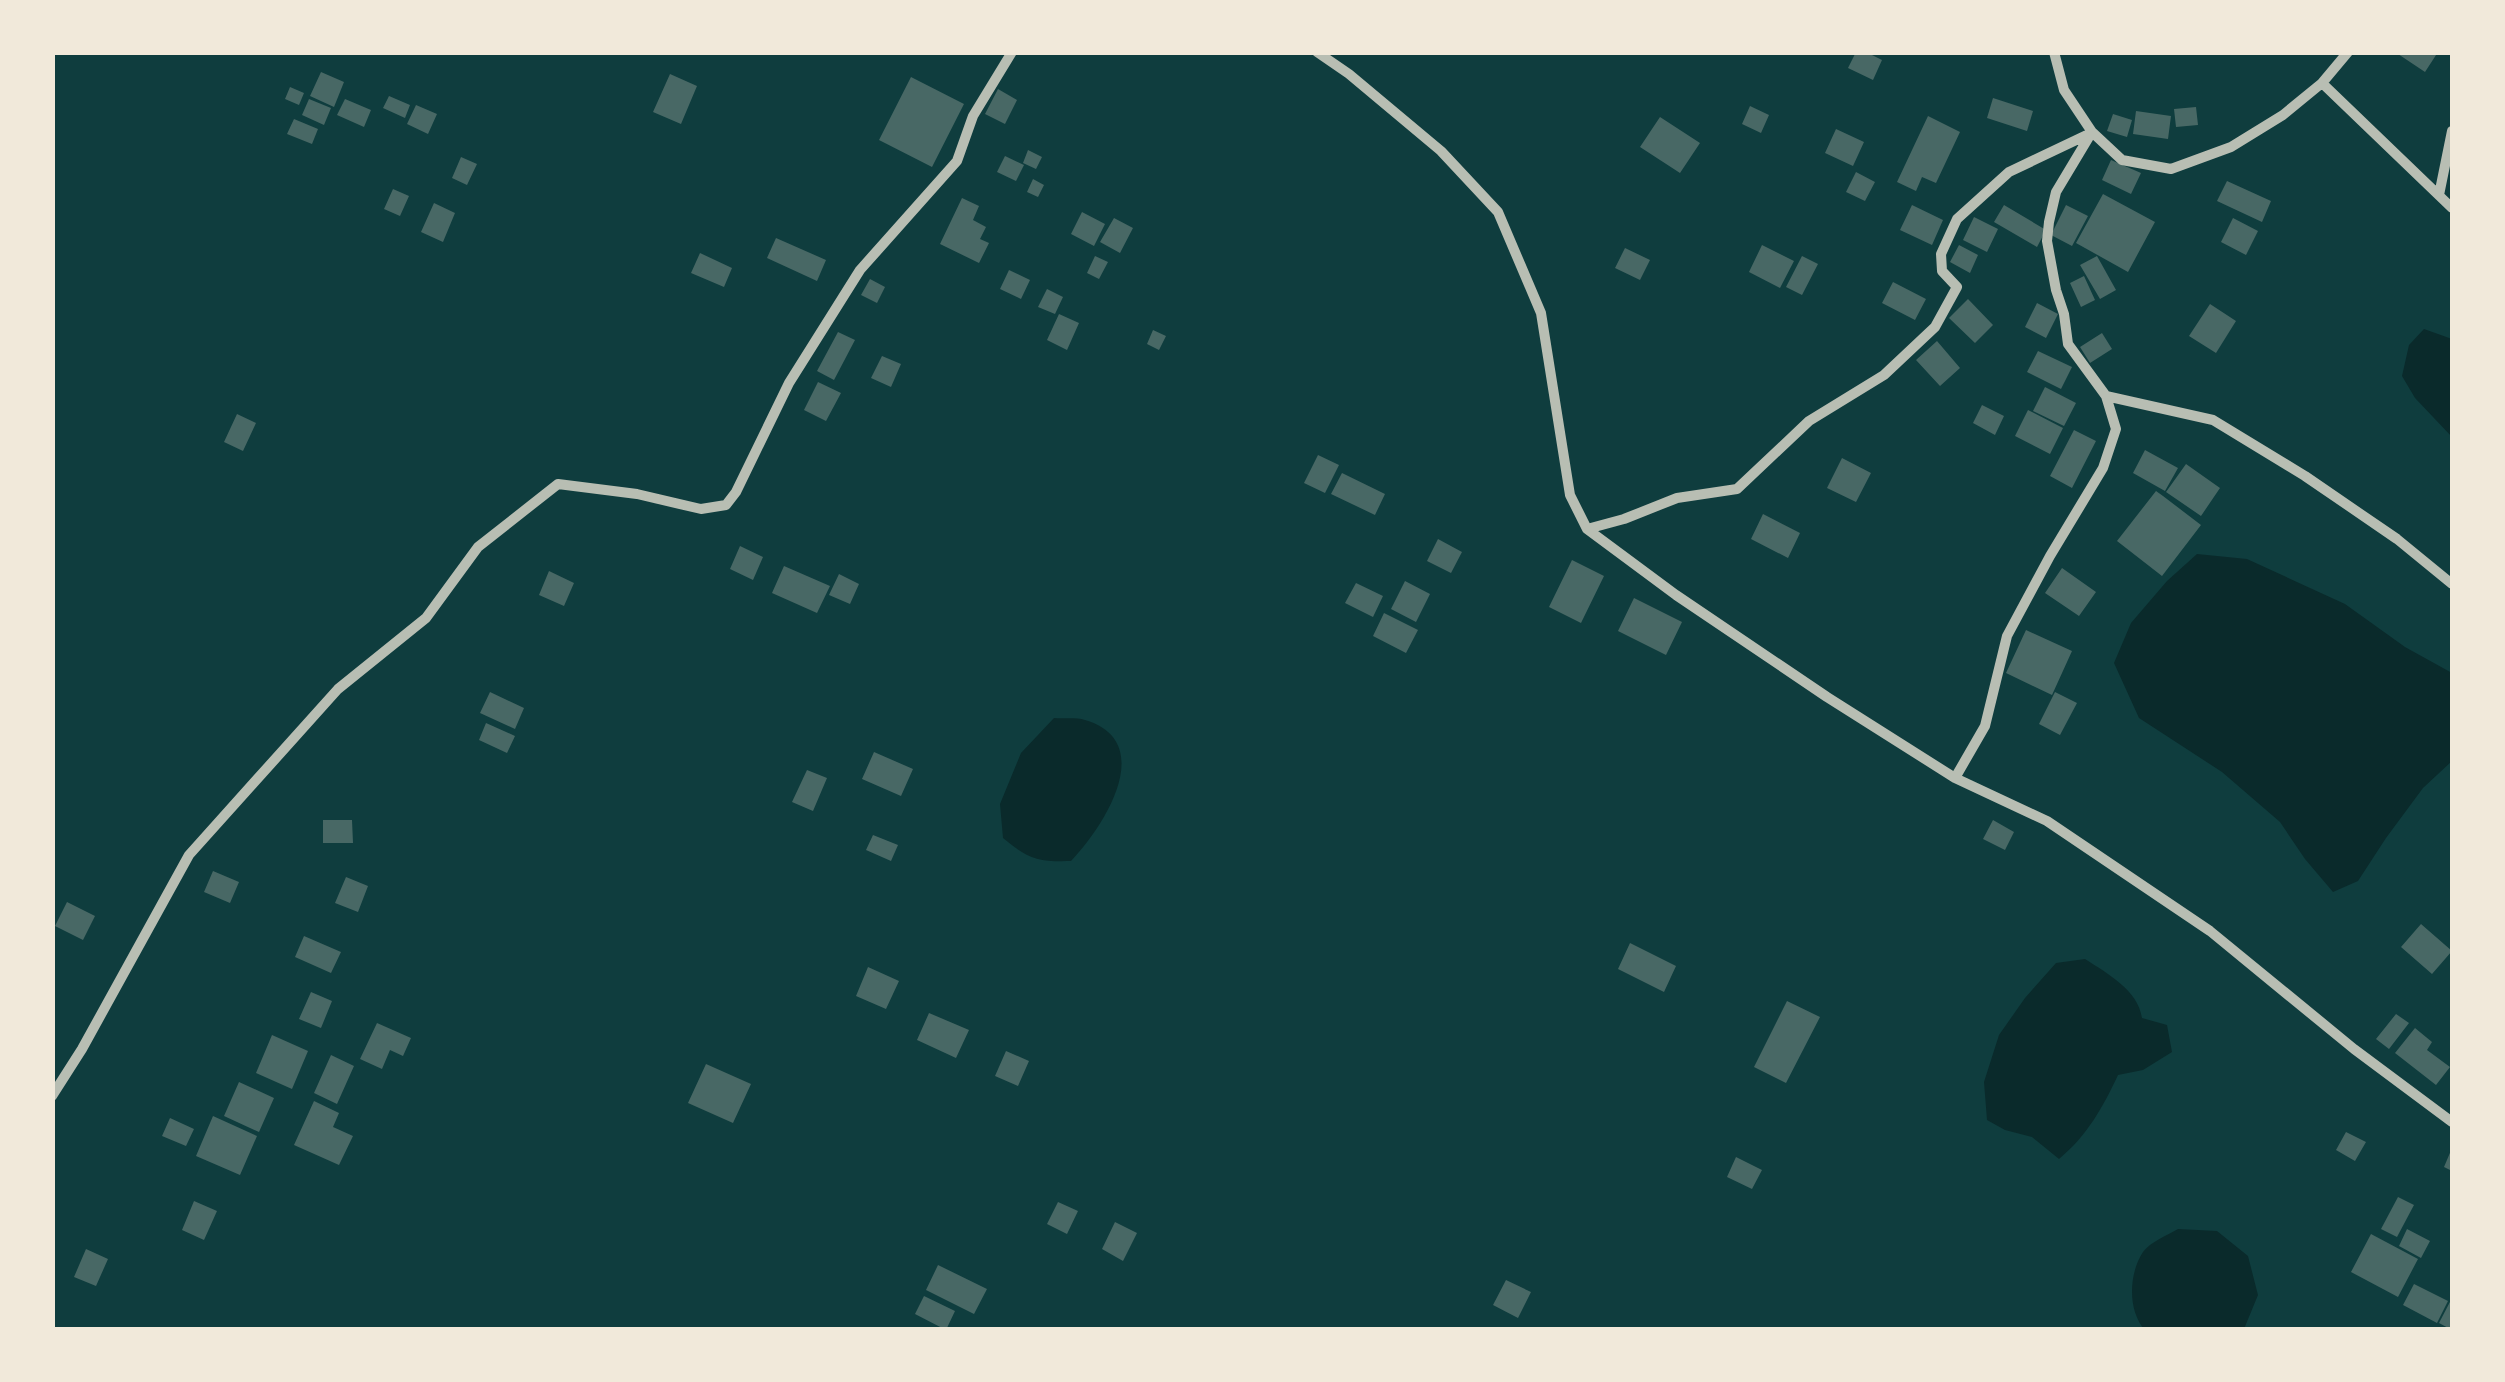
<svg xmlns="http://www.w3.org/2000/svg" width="2505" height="1382" font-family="Manrope,sans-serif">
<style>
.water{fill:#0a2a2b}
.building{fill:#486865}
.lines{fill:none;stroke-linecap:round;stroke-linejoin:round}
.minor{stroke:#b8beb3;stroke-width:10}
</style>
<rect width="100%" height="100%" fill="#0f3d3e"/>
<path class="water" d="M2424,329l28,10v98l-37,-39 -13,-22 7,-31z
M2197,554l50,5 98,45 60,43 47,26v88l-29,27 -37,50 -28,43 -25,11 -28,-33 -25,-37 -58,-50 -83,-54 -25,-55 17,-40 36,-42z
M1054,718c10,1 22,-1 31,2 74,22 18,108 -14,141 -32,1 -43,-2 -68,-23l-3,-34 21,-51z
M2085,959c23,15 53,31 57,59l25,7 5,27 -29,18 -25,5c-15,32 -31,61 -59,84l-27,-22 -27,-7 -18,-10 -3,-38 15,-47 26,-37 31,-35z
M2178,1229l39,2 31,25 10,39 -14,34 -99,1c-18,-20 -16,-57 -2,-78 7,-10 25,-17 35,-23z"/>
<path class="building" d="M1856,52h10l16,8 -9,20 -25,-12z
M2395,52h43l-13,20z
M321,72l23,10 -10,25 -24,-11z
M670,74l27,12 -16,38 -28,-12z
M911,77l53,27 -32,63 -53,-27z
M290,87l14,6 -5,12 -14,-6z
M998,89l19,11 -12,24 -20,-10z
M389,96l21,9 -5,13 -22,-10z
M1993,98l40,13 -6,20 -40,-13z
M309,99l22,9 -7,17 -22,-10z
M345,99l26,11 -7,17 -27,-12z
M416,105l21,9 -9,20 -21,-10z
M1750,106l19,9 -8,18 -19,-9z
M2196,107l2,18 -22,2 -2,-18z
M2136,111l35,5 -3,23 -35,-5z
M2113,114l19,6 -5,17 -20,-6z
M1928,116l32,16 -24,51 -14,-6 -6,14 -19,-9z
M1660,117l40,26 -20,30 -40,-26z
M294,119l24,10 -6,15 -25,-10z
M1836,129l28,13 -11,24 -28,-13z
M1028,150l14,7 -6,12 -13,-6z
M1005,156l19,9 -8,16 -19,-9z
M461,157l16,7 -10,21 -15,-7z
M2111,160l30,13 -10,21 -29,-14z
M1856,172l19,10 -10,19 -19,-9z
M1033,179l11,6 -6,12 -11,-5z
M2227,181l44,20 -9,21 -45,-21z
M393,189l16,7 -9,20 -16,-7z
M2103,194l52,28 -27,50 -52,-29z
M962,198l17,8 -6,14 13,7 -6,12 9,4 -10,20 -39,-19z
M434,203l21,10 -12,29 -22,-10z
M1912,205l31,15 -11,25 -32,-15z
M2004,205l42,25 -9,17 -43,-25z
M2066,205l22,11 -16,30 -21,-11z
M1082,212l23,12 -11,22 -23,-12z
M1974,217l24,12 -11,23 -24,-12z
M1114,218l19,10 -13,25 -20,-11z
M2233,218l25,13 -12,24 -25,-13z
M776,238l50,22 -9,21 -50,-23z
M1762,245l32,16 -14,27 -31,-16z
M1959,245l19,10 -8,18 -20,-11z
M1625,248l25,12 -10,20 -25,-12z
M700,253l32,15 -8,19 -33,-14z
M1095,256l13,6 -9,17 -12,-6z
M1802,256l16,8 -16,31 -16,-8z
M2097,256l19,34 -16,9 -20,-34z
M1009,270l21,10 -9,19 -21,-10z
M2084,276l11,24 -14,7 -11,-24z
M870,279l15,8 -8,16 -16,-8z
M1893,282l33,17 -11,21 -33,-17z
M1047,289l16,8 -8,17 -17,-7z
M1968,299l25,26 -18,18 -26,-25z
M2037,303l21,11 -12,24 -21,-11z
M2210,304l26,17 -20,32 -27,-17z
M1059,314l20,9 -12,27 -20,-10z
M1153,330l13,6 -7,14 -12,-6z
M838,332l17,8 -21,40 -17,-9z
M2102,333l10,16 -22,14 -10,-16z
M1937,341l23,27 -20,18 -24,-26z
M2038,351l34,16 -11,22 -34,-17z
M882,356l19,8 -10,23 -20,-9z
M818,382l23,11 -15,28 -22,-11z
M2045,387l31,16 -12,23 -31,-15z
M1982,405l22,11 -9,19 -22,-12z
M2028,410l35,18 -13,26 -35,-18z
M237,414l19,9 -13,28 -19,-9z
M2074,430l22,11 -24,47 -22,-12z
M2145,450l33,18 -13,23 -32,-18z
M1318,455l21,10 -14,28 -21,-10z
M1842,458l29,15 -15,29 -29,-14z
M2186,464l34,24 -19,28 -35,-24z
M1342,473l43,21 -10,21 -44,-21z
M2156,491l7,5 -2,4 2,-4 38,29 -39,51 -45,-35z
M1763,514l37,19 -12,25 -37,-19z
M1438,539l24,13 -11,21 -24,-12z
M740,546l23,11 -10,23 -23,-11z
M1572,560l32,16 -23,47 -32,-16z
M784,566l46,20 -13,27 -45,-20z
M2062,568l34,24 -17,24 -34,-23z
M549,571l25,12 -10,23 -25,-11z
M839,574l20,10 -9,20 -21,-9z
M1405,581l25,13 -14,28 -25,-13z
M1356,583l27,13 -10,21 -28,-14z
M1634,598l48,24 -16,33 -48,-24z
M1384,613l34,17 -12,23 -33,-17z
M2026,630l46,21 -20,44 -46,-22z
M490,692l34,16 -9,21 -35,-16z
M2055,692l22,11 -17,32 -21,-11z
M486,723l29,13 -8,17 -28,-13z
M874,752l39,17 -12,27 -39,-17z
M807,770l20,8 -14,33 -21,-9z
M323,820h29l1,23h-30z
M1993,820l21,12 -9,18 -22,-11z
M873,835l25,10 -7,16 -25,-11z
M213,871l26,11 -9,21 -26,-11z
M346,877l22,9 -10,26 -23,-9z
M67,902l28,14 -12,24 -28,-14z
M2421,924l31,27 -20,23 -31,-27z
M304,936l37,16 -10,21 -36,-16z
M1630,943l46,23 -12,26 -46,-23z
M868,967l31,14 -13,28 -30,-13z
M311,992l21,9 -11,27 -22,-9z
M1787,1001l33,16 -34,66 -32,-16z
M929,1013l40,17 -13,28 -39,-18z
M2396,1014l13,9 -20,26 -13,-10z
M377,1023l34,15 -8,18 -13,-6 -8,19 -22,-10z
M2415,1028l17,14 -5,8 23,17 -14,18 -41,-32z
M272,1035l36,16 -16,38 -36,-16z
M1006,1051l23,10 -11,25 -23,-10z
M331,1055l23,11 -17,38 -23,-11z
M706,1064l45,20 -18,39 -45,-20z
M239,1082l35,16 -15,34 -35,-16z
M314,1101l25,12 -6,14 20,9 -14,29 -45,-20z
M213,1116l44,20 -17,39 -44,-19z
M170,1118l24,11 -8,17 -24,-10z
M2346,1132l20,10 -11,19 -19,-11z
M2452,1148v23l-8,-4z
M1736,1157l26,13 -10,19 -25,-12z
M2398,1197l16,8 -17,32 -16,-8z
M194,1201l23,10 -13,29 -22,-10z
M1058,1202l20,9 -11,23 -20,-10z
M1115,1222l22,11 -14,28 -21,-12z
M2407,1229l23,12 -9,17 -22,-12z
M2371,1234l47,25 -20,38 -47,-25z
M86,1249l22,10 -12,27 -22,-9z
M938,1265l49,24 -13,25 -48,-24z
M1506,1280l25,12 -13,26 -25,-13z
M2414,1284l34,17 -11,22 -34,-18z
M924,1296l31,15 -9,19 -31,-16z
M2452,1298v32l-13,-7z"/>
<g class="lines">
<path class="minor" d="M1317,52l32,22 92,77 57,61 43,101 29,182 17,34 89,66 151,102 128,81 92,43 163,110 144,118 98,73
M2054,52l10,38 28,42 30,28 49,9 60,-22 52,-32 39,-32
M2348,52l-26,31 130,125
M2439,195l13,-64
M2106,396l107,24 92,56 92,63 55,45
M1587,529l37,-10 53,-21 60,-9 72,-68 75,-46 51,-48 22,-40 -15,-16 -1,-17 16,-35 52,-47 82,-39
M1955,778l30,-52 22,-90 43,-80 53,-88 13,-39 -10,-33 -38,-52 -4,-30 -8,-24 -9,-49 2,-19 7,-30 36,-60
M52,1096l30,-47 107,-194 149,-166 88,-71 52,-71 80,-63 79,10 64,15 25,-4 10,-13 53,-109 71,-113 97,-109 16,-45 39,-64"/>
</g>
<rect width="2505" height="1382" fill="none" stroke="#f1e9da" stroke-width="110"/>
</svg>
